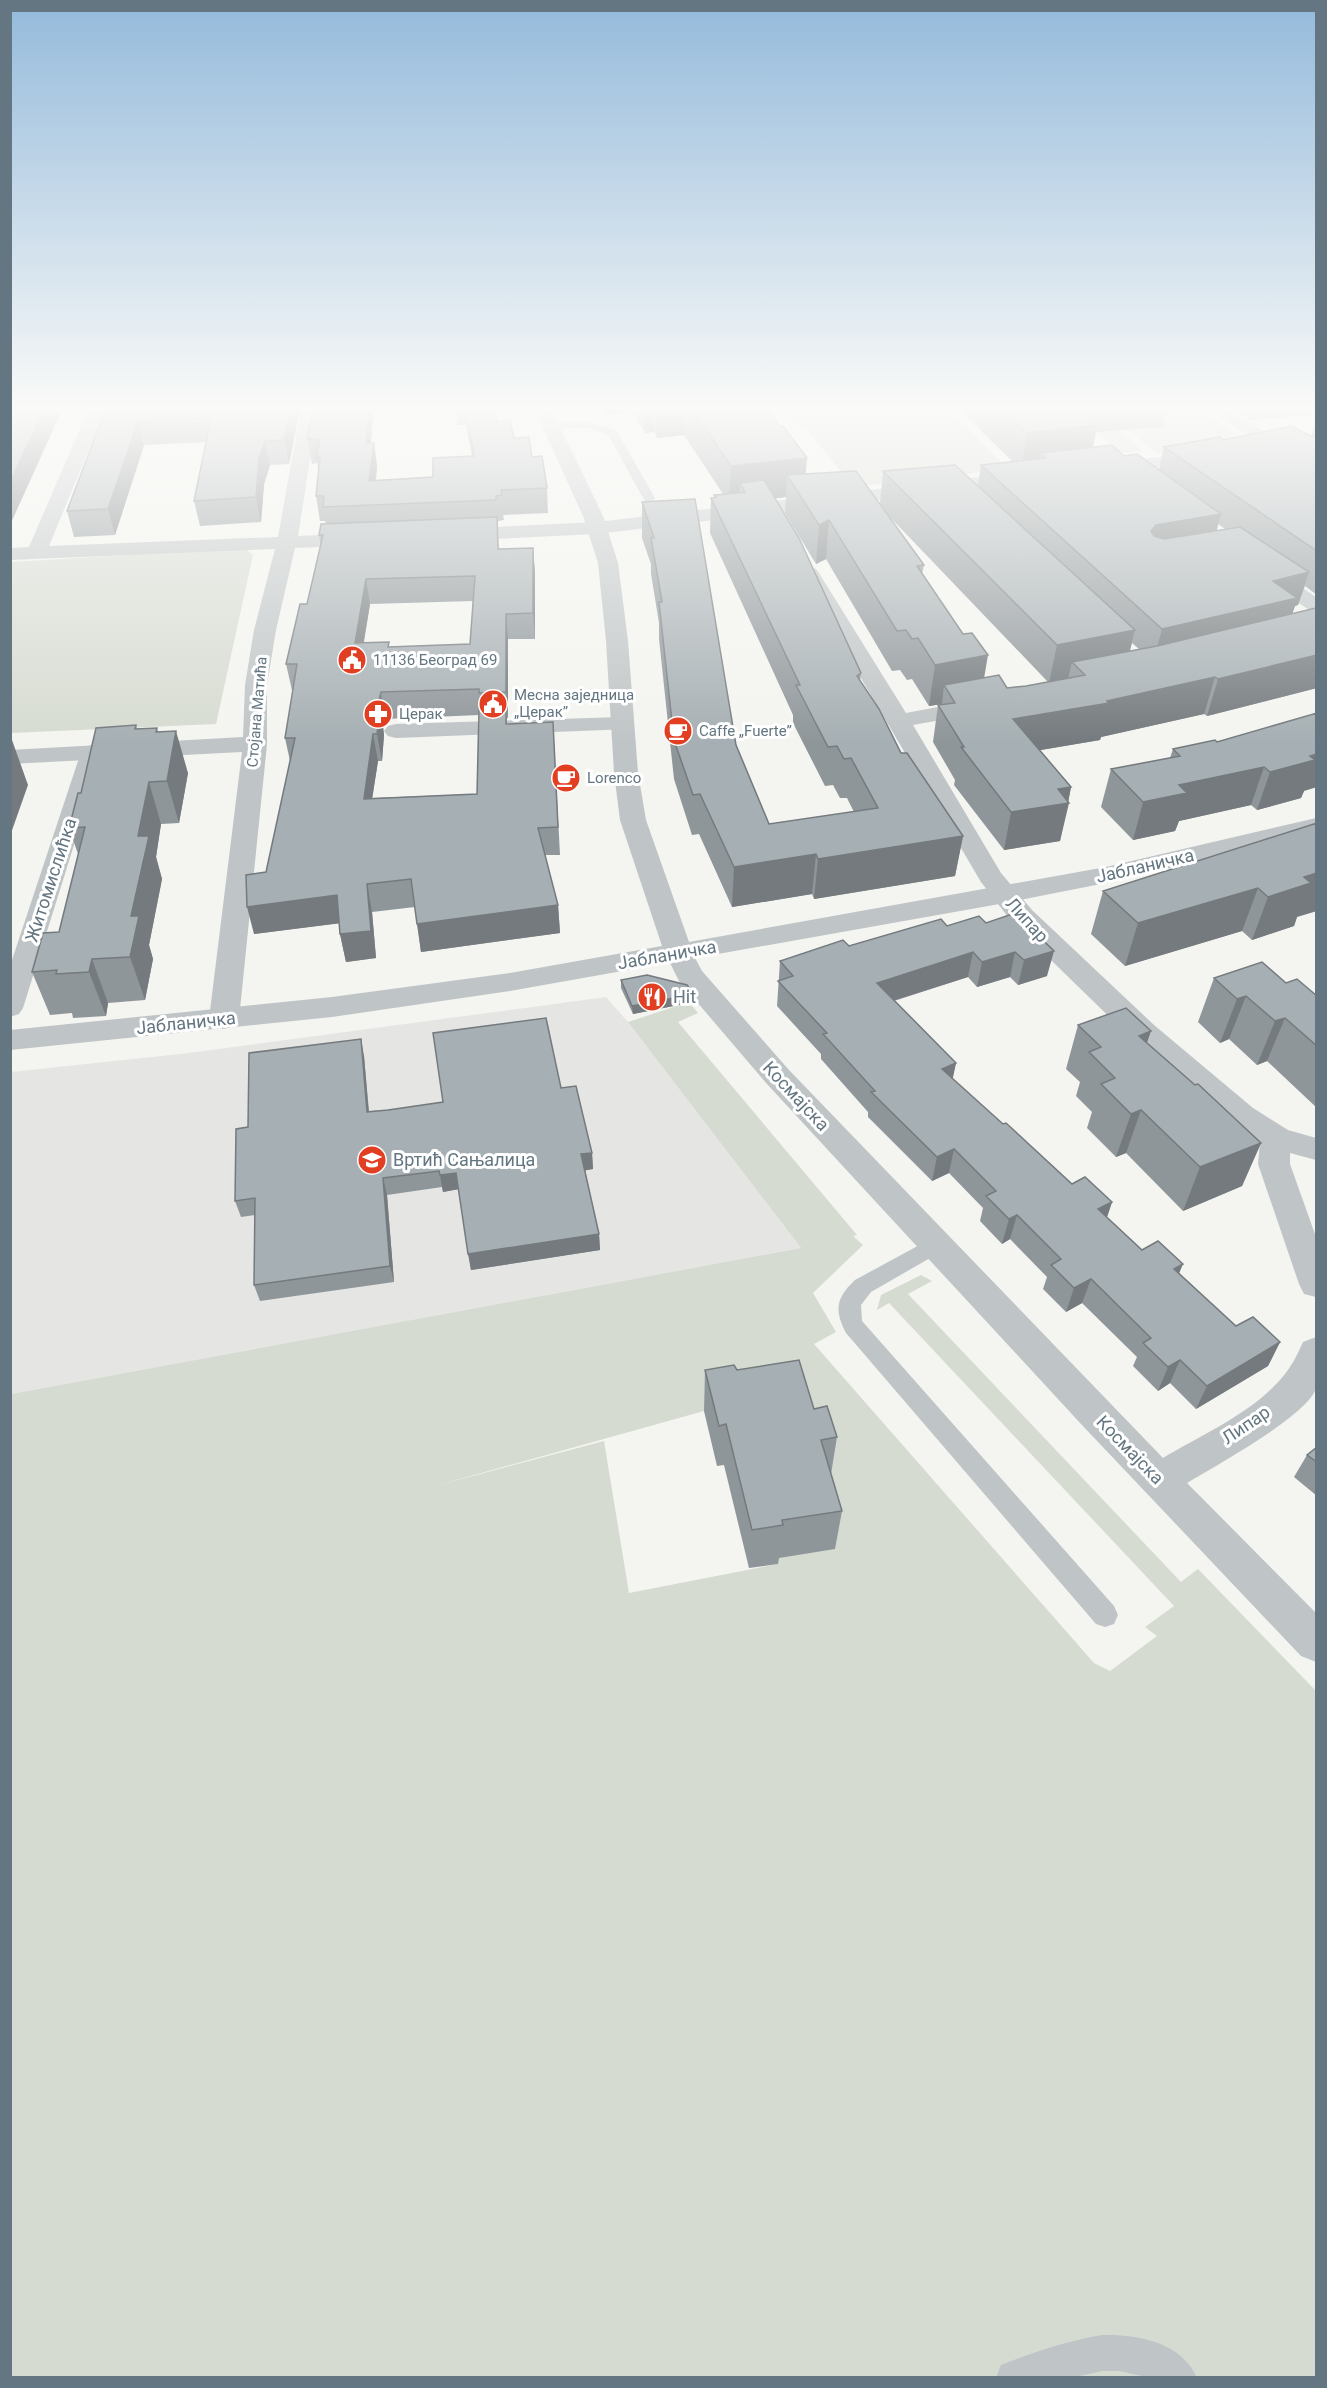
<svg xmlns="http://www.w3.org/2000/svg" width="1327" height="2388" font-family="Roboto,sans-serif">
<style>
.built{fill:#e5e5e4}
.green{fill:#d6dbd1;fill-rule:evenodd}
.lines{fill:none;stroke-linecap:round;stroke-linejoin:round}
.service{fill:#bfc4c6;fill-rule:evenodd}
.pedestrian{fill:#bfc4c6;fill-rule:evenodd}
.minor{fill:#bfc4c6;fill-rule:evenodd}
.tertiary{fill:#bfc4c6;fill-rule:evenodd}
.wall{fill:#8f969a;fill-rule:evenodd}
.shaded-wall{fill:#747a7d}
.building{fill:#a6afb3;stroke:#747a7d;stroke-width:1.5;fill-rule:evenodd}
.labels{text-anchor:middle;stroke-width:6;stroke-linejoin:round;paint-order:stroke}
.far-poi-label{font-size:15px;fill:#637681;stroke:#fff;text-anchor:start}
.far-street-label{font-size:15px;fill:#637681;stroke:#fff}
.street-label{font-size:18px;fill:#637681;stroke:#fff}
.poi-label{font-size:18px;fill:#637681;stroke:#fff;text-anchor:start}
</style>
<rect width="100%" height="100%" fill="#f4f4f0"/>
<path class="built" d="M606,997l22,25 173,226 -790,146v-322l178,-19z"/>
<path class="green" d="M764,408h145l4,5 37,-3 57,59 -154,18 -47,-59z
M1201,412l37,24 -1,6 -42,7 -39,4 -33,-29 33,-10z
M1084,421l20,4 7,6 9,-1 22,21 -20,2z
M245,548l8,7 -37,169 -205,9v-171z
M689,1002l9,11 -20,9 179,213 -4,1 10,9 -50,48 23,39 -22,12 280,319 16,8 47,-35 -12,-9 29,-21 -285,-303 -12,7 4,-15 40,-20 11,6 -24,13 273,288 17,-13 118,122v686l-1305,1v-984l790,-146 -173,-226zM732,1406l46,158 -149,29 -25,-152 -169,45 269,-75z"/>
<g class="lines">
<path class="service" d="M588,422l28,8 39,68 -2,3h-8l-2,-3 -35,-64 -21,-6 -37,1 -6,-3 6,-3z
M936,1236l8,2 3,6 -3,6 -73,42 -10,13 1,16 252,285 4,9 -4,9 -9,3 -9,-3 -250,-291c-12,-23 -10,-35 9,-53z
M1102,2335c35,-1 80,7 95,43h-47l-30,-7h-18l-32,7h-74l5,-13c33,-13 66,-24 101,-30z"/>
<path class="pedestrian" d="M92,745l8,2 3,5 -80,256 -4,6 -9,3v-51l71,-214 3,-5z"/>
<path class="minor" d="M89,408h17l-57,138 229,-9 23,-129h17l-20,128 67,-3 7,2 3,4 -3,4 -7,2 -70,3 -19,82 -9,55v59l-28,275 -5,7 -10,3 -10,-3 -5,-7 33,-267 -232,12v-14l233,-13 2,-52 9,-55 21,-81 -265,11v-12l19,-1z
M1205,408h21l90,55v12l-6,-1z
M1204,452l6,1 3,4 -3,4 -104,12 -6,-1 -3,-4 3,-4 6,-1z
M1022,472l7,2 2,4 -2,4 -432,52 -144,7 -7,-2 -3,-4 3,-4 7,-2 144,-7z
M1263,564l7,2 46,31v15l-7,-2 -53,-36 -3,-4 3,-4z
M809,567l7,2 3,4 87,140 74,-14 8,2 4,5 -4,5 -8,2 -67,12 88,148 31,37 122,115 99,83 35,22 28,8v22l-26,-7v11l26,73v60l-12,-3 -5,-10 -41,-120 2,-22 -29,-18 -99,-85 -120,-117 -31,-40 -182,-309 3,-4z
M622,717l8,2 4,5 -4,5 -234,9 -8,-2 -4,-5 4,-5 8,-2z
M678,942l10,3 14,26 87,99 374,388c40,-24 92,-46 122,-84 8,-10 13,-21 18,-32l13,-5c0,14 4,39 0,51 -7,27 -103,79 -129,95l129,130v49l-15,-6 -220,-232 -314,-340 -88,-103 -15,-30 4,-6z"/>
<path class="tertiary" d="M534,408h17l52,108 15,47 10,78 10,132 8,47 43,122 417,-75 210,-49v16l-210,49 -101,20 -495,88 -178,26 -322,33v-20l322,-33 178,-24 152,-27 -42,-126 -6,-47 -8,-132 -8,-78 -15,-47z"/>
</g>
<path class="wall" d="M106,408h194l-11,56 -19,1 -6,19 -3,38 -61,4 -6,-25 12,-59 -62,3 -29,90 -41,2 -7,-26z
M313,408h65v1h-4l-3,34h3l3,24 -1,13 57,-3 39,-21 -6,-31h-9l-1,-17h39l2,13 35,36 15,31 1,25 -45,2 1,5 -6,1v4l-1,1 2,23 34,-1 2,25v66h-27v79h-1v6l46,-2 7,133h-15l13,50 2,28 -139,19 -6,-45 -43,5 4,46 -30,4 -6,-28 -1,-11 -85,11 12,-62 24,-111 -5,-23 8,-48h-1l-6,-26 21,-60 14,-59 -2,-10 7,-11 -1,-3h-5l-4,-25 3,-23 -2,-10 -5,1 -5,-25zM473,601l-3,43 -81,3 -25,-5 6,-38zM479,715l-2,79 -105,4 6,-37h4l2,-26 -1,-8 2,-8z
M597,408h169l40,66 74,30 3,-33 95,14 3,-20 32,-3 -54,-53 -25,3 -3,-4h236l-4,19 -67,5 -3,15 31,9 35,13 5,-22 59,-7 88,-4 4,-14 2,-1v174l-12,-9 -7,19 -3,1 -3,8 25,-5v79l-110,28 -3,-2 -103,23 -1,3 -60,10 31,37 -11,54 -56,9 -50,-65 1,-5 -22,-38 5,-37 4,-1 -13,2 -17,-27 -5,1 -7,-10 -8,1 -66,-112 -10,5 -31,-51 1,-16 -11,1 86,175 -1,8 41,72 62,83 -8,40 -141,23 -2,-5 -80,13 -33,-73 -7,1 -18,-56 -15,-140v-16l-8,-49v-10l-9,-26v-36l94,243 33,79 85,-12 -7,-14h-7l-7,-13 -8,1 -32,-63v-8l-83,-182 1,-35 3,-1v-2l9,-1 -39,-59 -27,3 -3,-6 -9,1 -12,-21 -27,3 -3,-6 -5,1zM887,514l161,168 -22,4 -19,2 -23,-10 -62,-104 2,-9zM1218,524l7,5 -8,2zM1132,643l7,6 -9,2z
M1232,408h85v7l-67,5z
M1317,713l-13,78 -3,7 -44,12 -6,-5 -72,16 -4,10 -42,9 -32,-33 10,-38 59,-11 3,-9 44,-7z
M136,725l1,4 20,-1 1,4 30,41 -9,50 -18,1 -5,33 6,22 -13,66 4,14 -8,41 -37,3 -2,13 -33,2 -1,-5 -22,2 -18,-43 27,-40 19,-78 -9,-26 12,-35z
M1317,823l-20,94 -3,9 -42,14 -10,-9 -117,35 -34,-32 12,-43z
M986,923l61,53 -29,9 -8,-8 -33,10 -9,-10 -74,24 62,62 -4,16 51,45 69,60 40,18 -5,15 35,33 37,23 57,53 44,16 -12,24 -72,43 -26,-26 -12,8 -25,-25 4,-9 -55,-54 -16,9 -23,-23 4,-12 -37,-38 -8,5 -22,-23 3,-13 -34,-35 -17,8 -64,-64v-5l-47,-53v-5l-44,-48 3,-45 167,-35z
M1214,978l72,5 31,13v112l-50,-47 -10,4 -28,-26 -9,4 -22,-21z
M621,980l73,22 -61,12 -12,-26z
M1078,1025l69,18 114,100 -19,43 -59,25 -57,-58 -10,4 -29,-29 5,-16 -16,-16 4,-14 -14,-13z
M364,1056l5,55 19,-1 173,-22 31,65 1,16 -8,1 14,64 1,16 -129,20 -12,-81 -16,3 -1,-5 -55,8 7,87 -134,19 -6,-16 1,-70 -14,2 -6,-16 13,-74z
M705,1370h32l77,39 23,28 -6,37 11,37 -7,38 -56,9 -1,6 -29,4 -25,-103 -7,1 -13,-55z
M1317,1447v49l-23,-19 13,-22z"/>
<path class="shaded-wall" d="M45,408h18l-53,117v-43z
M291,408h9l-11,56 -5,-24z
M369,408h4l-4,59 -3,-24z
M606,408h27v4l-27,3z
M645,408h8l1,24 -9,1z
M657,408h27v27l-27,3z
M934,408h26l-26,4z
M138,421l6,24 -29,90 -7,-26z
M1097,425l-7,37 -44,-4 -5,-5 -3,15 -17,2 6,-37z
M265,441l5,24 -6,19 -3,38 -5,-25 3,-38z
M374,443l3,24 -5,39 -3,-25z
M807,458l-3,37 -17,-20 -1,22 -41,5v-10l-5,-9 -1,19 -10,2 2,-38z
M1221,514l-9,32 -64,11 3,-26 5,-6z
M829,520l-3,39 -10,5 3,-39z
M533,548l2,25v66l-2,-26z
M1309,572l-11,33 -3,1 -9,26 -133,31 9,-34 111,-48z
M366,579l4,25 -11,65 -4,-26z
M506,614l2,25v79l-2,-26z
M1135,630l-10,38 -40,7 -13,-13 -4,17 -19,4 8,-38z
M988,655l-7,41 -37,-11 -2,19 -13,2 6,-41z
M1317,655v33l-110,28 11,-37z
M1215,677l-11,37 -103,23 -1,3 -94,16 7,-37 94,-18z
M381,692l4,27 -2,8 1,8 -2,26 -5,-27 1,-30z
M176,731l12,42 -9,50 -12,-42z
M373,734l5,27 -10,65 -4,-27z
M12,740l16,45 -18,51v-87z
M1317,754v33l-13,4 -3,7 -44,12 13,-38z
M1264,767l-13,38 -72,16 -4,10 -42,9 10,-38 36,-17z
M149,782l12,42 -5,33 6,22 -13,66 4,14 -8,41 -15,-43 1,-41 7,-80z
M1071,787l-3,16h1l-9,38 -56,9 7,-38 47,-23z
M963,836l-8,40 -141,23 4,-40z
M816,854l-4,40 -80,13 2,-40z
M1317,873v38l-20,6 -3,9 -42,14 16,-43 36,-20z
M367,884l5,28 4,46 -30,4 -6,-28z
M1258,888l-16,43 -117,35 13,-43z
M337,895l5,28 -88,11 -7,-27z
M558,905l2,28 -139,19 -4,-28z
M1054,951l-7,25 -29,9 6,-25z
M973,952l-5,25 -95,30 4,-24z
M1015,952l-5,25 -33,10 5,-25z
M92,959l16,44 -2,13 -17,-44z
M694,994v8l-61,12 -1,-8z
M1246,996l-17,43 -9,4 17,-44z
M1285,1018l-18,43 -10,4 18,-44z
M1151,1031l-15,44 3,-39z
M361,1039l3,17 6,72 -3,-16z
M956,1063l-5,24 -9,-18z
M1141,1110l-15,43 -10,4 15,-43z
M1261,1143l-19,43 -59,25 17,-44z
M954,1149l-5,24 -17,8 5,-24z
M592,1153l1,16 -11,2 -1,-17z
M456,1173l3,16 -16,3 -3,-17z
M383,1178l4,17 7,87 -4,-16z
M1112,1202l-8,24 -6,-17z
M1017,1215l-7,24 -8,5 7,-25z
M599,1234l1,16 -129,20 -3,-16z
M1183,1264l-10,24 1,-19z
M1091,1279l-9,24 -16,9 8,-24z
M1280,1342l-12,24 -72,43 11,-23z
M1180,1360l-10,23 -12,8 10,-24z"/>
<path class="building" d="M10,408h35l-35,74z
M106,408h185l-7,32 -19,1 -6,18 -3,38 -62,4 17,-83 -73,3 -30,88 -41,2z
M313,408h56l-3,35h8l-5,38 64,-4v-19l41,-2 -9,-48h30l2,13 13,-1 4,18 15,-1 3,20 10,-1 5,32 -46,2 1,5 -6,1v4l-173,7 1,-11h-8l4,-39 -4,1 4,-19h-13z
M691,408h75l13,18h4l24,32 -76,8z
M1001,408h76l20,17 -70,8z
M1291,426l26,13v112l-153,-104 56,-10 3,3z
M1112,445l12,11 13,-2 84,60 -65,11 -5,6 3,5 10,3 76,-12 69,45 -36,9 24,17 -135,31 -181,-164 65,-7 -5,-5z
M955,465l180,165 -78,15 -174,-174z
M856,471l68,94 -7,1 46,68 9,-1 16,22 -53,10 -17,-27 -6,1 -6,-9 -9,1 -68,-111 -10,5 -32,-50z
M764,480l35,58 62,135 -4,3 22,33 22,44h6l56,83 -145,23 -2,-5 -82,13 -34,-73 -7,1 -19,-55 -15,-138h3l-11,-64h3l-12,-36 53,-3 41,246 33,79 109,-16 -27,-50 -7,1 -7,-13 -9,1 -32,-62h4l-89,-187 5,-1 -2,-2 31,-3 -5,-9z
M497,517l1,32 35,-1v65l-27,1v78l-27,1v-4l-98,3 -3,12 2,4 -3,26h-4l-9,65 113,-5 2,-84 27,-1v15l47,-2 5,105 -20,1 20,77 -141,19 -6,-45 -44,5 4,47 -31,3 -3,-39 -90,12 -1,-32 20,-3 29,-134h-10l12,-74h-11l14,-60h7l16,-69h-4l2,-11zM475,576l-5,68 -82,3 1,-5 -34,1 11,-64z
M1316,608l1,47 -99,24 -3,-2 -108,24 2,2 -96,16 58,68 -13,2 11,14 -58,9 -50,-65h3l-26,-42 17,-2 -11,-18 55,-10 8,13 19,-2 59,-11 -13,-13 85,-16z
M1317,713v41l-7,2 5,4 -45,12 -6,-5 -85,18 8,8 -44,9 -32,-33 69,-13 -7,-7 42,-9 2,2z
M136,725l-1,4 22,-1 -1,4 20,-1 -9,50 -18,1 -11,54h11l-18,80h8l-9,41 -38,2 -3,13 -33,2 1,-4 -25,2 11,-39 16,-1 26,-105 -16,1 9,-35h3l15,-65z
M1317,823v50l-13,4 7,6 -43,14 -10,-9 -120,35 -35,-32z
M1015,913l39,38 -30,9 -9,-8 -33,10 -9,-10 -96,31 79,80 -14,6 61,55 3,-1 66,61 13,-7 27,25 -14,7 44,41 16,-9 25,23 -9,5 62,57 17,-9 27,25 -73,44 -27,-26 -12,7 -25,-24 8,-5 -60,-59 -17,9 -23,-23 10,-6 -44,-44 -8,4 -23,-23 10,-5 -42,-42 -17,8 -66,-65 4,-1 -52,-57 4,-1 -49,-52 15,-5 -13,-15 63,-21 6,6 92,-27 6,7 32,-10 7,7z
M1262,962l24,21 11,-4 20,17v50l-32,-28 -10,3 -29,-25 -9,3 -23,-21z
M647,975l40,10 7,9 -62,12 -11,-26z
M1126,1008l25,23 -12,5 56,49 3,-1 63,59 -61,24 -59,-57 -10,4 -30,-30 14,-6 -26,-26 12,-5 -23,-22z
M546,1018l15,70 15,-2 16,67 -11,1 18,80 -131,20 -12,-81 -16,2 -1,-4 -56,7 7,88 -136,19 1,-87 -20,3 1,-72 12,-2 1,-74 112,-14 6,73 21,-2 55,-8 -10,-69z
M799,1360l15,49 13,-3 10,31 -16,3 21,71 -60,9 1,5 -31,5 -26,-106 -7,2 -14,-56 29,-5 3,5z
M1317,1447v15l-10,-7z"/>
<linearGradient id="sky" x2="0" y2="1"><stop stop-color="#94badb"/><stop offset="0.55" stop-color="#fafaf8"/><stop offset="1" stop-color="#fafaf8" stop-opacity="0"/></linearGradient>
<rect width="1327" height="743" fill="url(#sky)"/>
<defs>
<g id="civic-disc" transform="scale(1.5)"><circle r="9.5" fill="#e23f22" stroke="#fff"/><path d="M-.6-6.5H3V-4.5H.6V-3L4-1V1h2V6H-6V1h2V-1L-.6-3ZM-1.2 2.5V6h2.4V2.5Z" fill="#fff"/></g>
<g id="pharmacy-disc" transform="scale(1.5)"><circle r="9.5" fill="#e23f22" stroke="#fff"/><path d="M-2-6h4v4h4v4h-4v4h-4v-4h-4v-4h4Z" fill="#fff"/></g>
<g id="cafe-disc" transform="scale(1.5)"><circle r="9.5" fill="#e23f22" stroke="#fff"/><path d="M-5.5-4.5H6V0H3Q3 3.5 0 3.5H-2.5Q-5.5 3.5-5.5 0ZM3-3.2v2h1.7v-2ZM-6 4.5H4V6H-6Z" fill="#fff"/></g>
<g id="restaurant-disc" transform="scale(1.5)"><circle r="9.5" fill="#e23f22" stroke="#fff"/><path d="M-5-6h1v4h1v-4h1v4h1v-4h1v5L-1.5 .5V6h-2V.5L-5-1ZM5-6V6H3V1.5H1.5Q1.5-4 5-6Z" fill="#fff"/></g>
<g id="school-disc" transform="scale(1.5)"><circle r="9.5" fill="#e23f22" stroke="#fff"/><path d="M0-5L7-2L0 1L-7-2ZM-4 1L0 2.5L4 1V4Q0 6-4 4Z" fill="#fff"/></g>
</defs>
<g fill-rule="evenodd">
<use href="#civic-disc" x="352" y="660"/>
<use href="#civic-disc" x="493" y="704"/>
<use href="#pharmacy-disc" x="378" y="714"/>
<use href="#cafe-disc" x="678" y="731"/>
<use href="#cafe-disc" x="566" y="778"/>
<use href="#restaurant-disc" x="652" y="997"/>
<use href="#school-disc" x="372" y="1160"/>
</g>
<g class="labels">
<g class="far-poi-label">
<text x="373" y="665">11136 Београд 69</text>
<text x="514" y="700">Месна заједница<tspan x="514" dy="17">„Церак”</tspan></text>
<text x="399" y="719">Церак</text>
<text x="699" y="736">Caffe „Fuerte”</text>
<text x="587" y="783">Lorenco</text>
</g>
<g class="far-street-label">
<text transform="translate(257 712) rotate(-85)" y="5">Стојана Матића</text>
</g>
<g class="street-label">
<text transform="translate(1145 866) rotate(-13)" y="6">Јабланичка</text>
<text transform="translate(51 880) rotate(-72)" y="6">Житомислићка</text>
<text transform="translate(1027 920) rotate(48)" y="6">Липар</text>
<text transform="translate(667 955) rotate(-10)" y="6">Јабланичка</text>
<text transform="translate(186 1023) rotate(-6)" y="6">Јабланичка</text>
<text transform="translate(796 1096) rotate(47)" y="6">Космајска</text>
<text transform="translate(1246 1425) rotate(-34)" y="6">Липар</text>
<text transform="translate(1130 1450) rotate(46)" y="6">Космајска</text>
</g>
<g class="poi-label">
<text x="673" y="1003">Hit</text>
<text x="393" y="1166">Вртић Сањалица</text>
</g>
</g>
<rect width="1327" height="2388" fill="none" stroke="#637681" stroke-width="24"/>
</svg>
